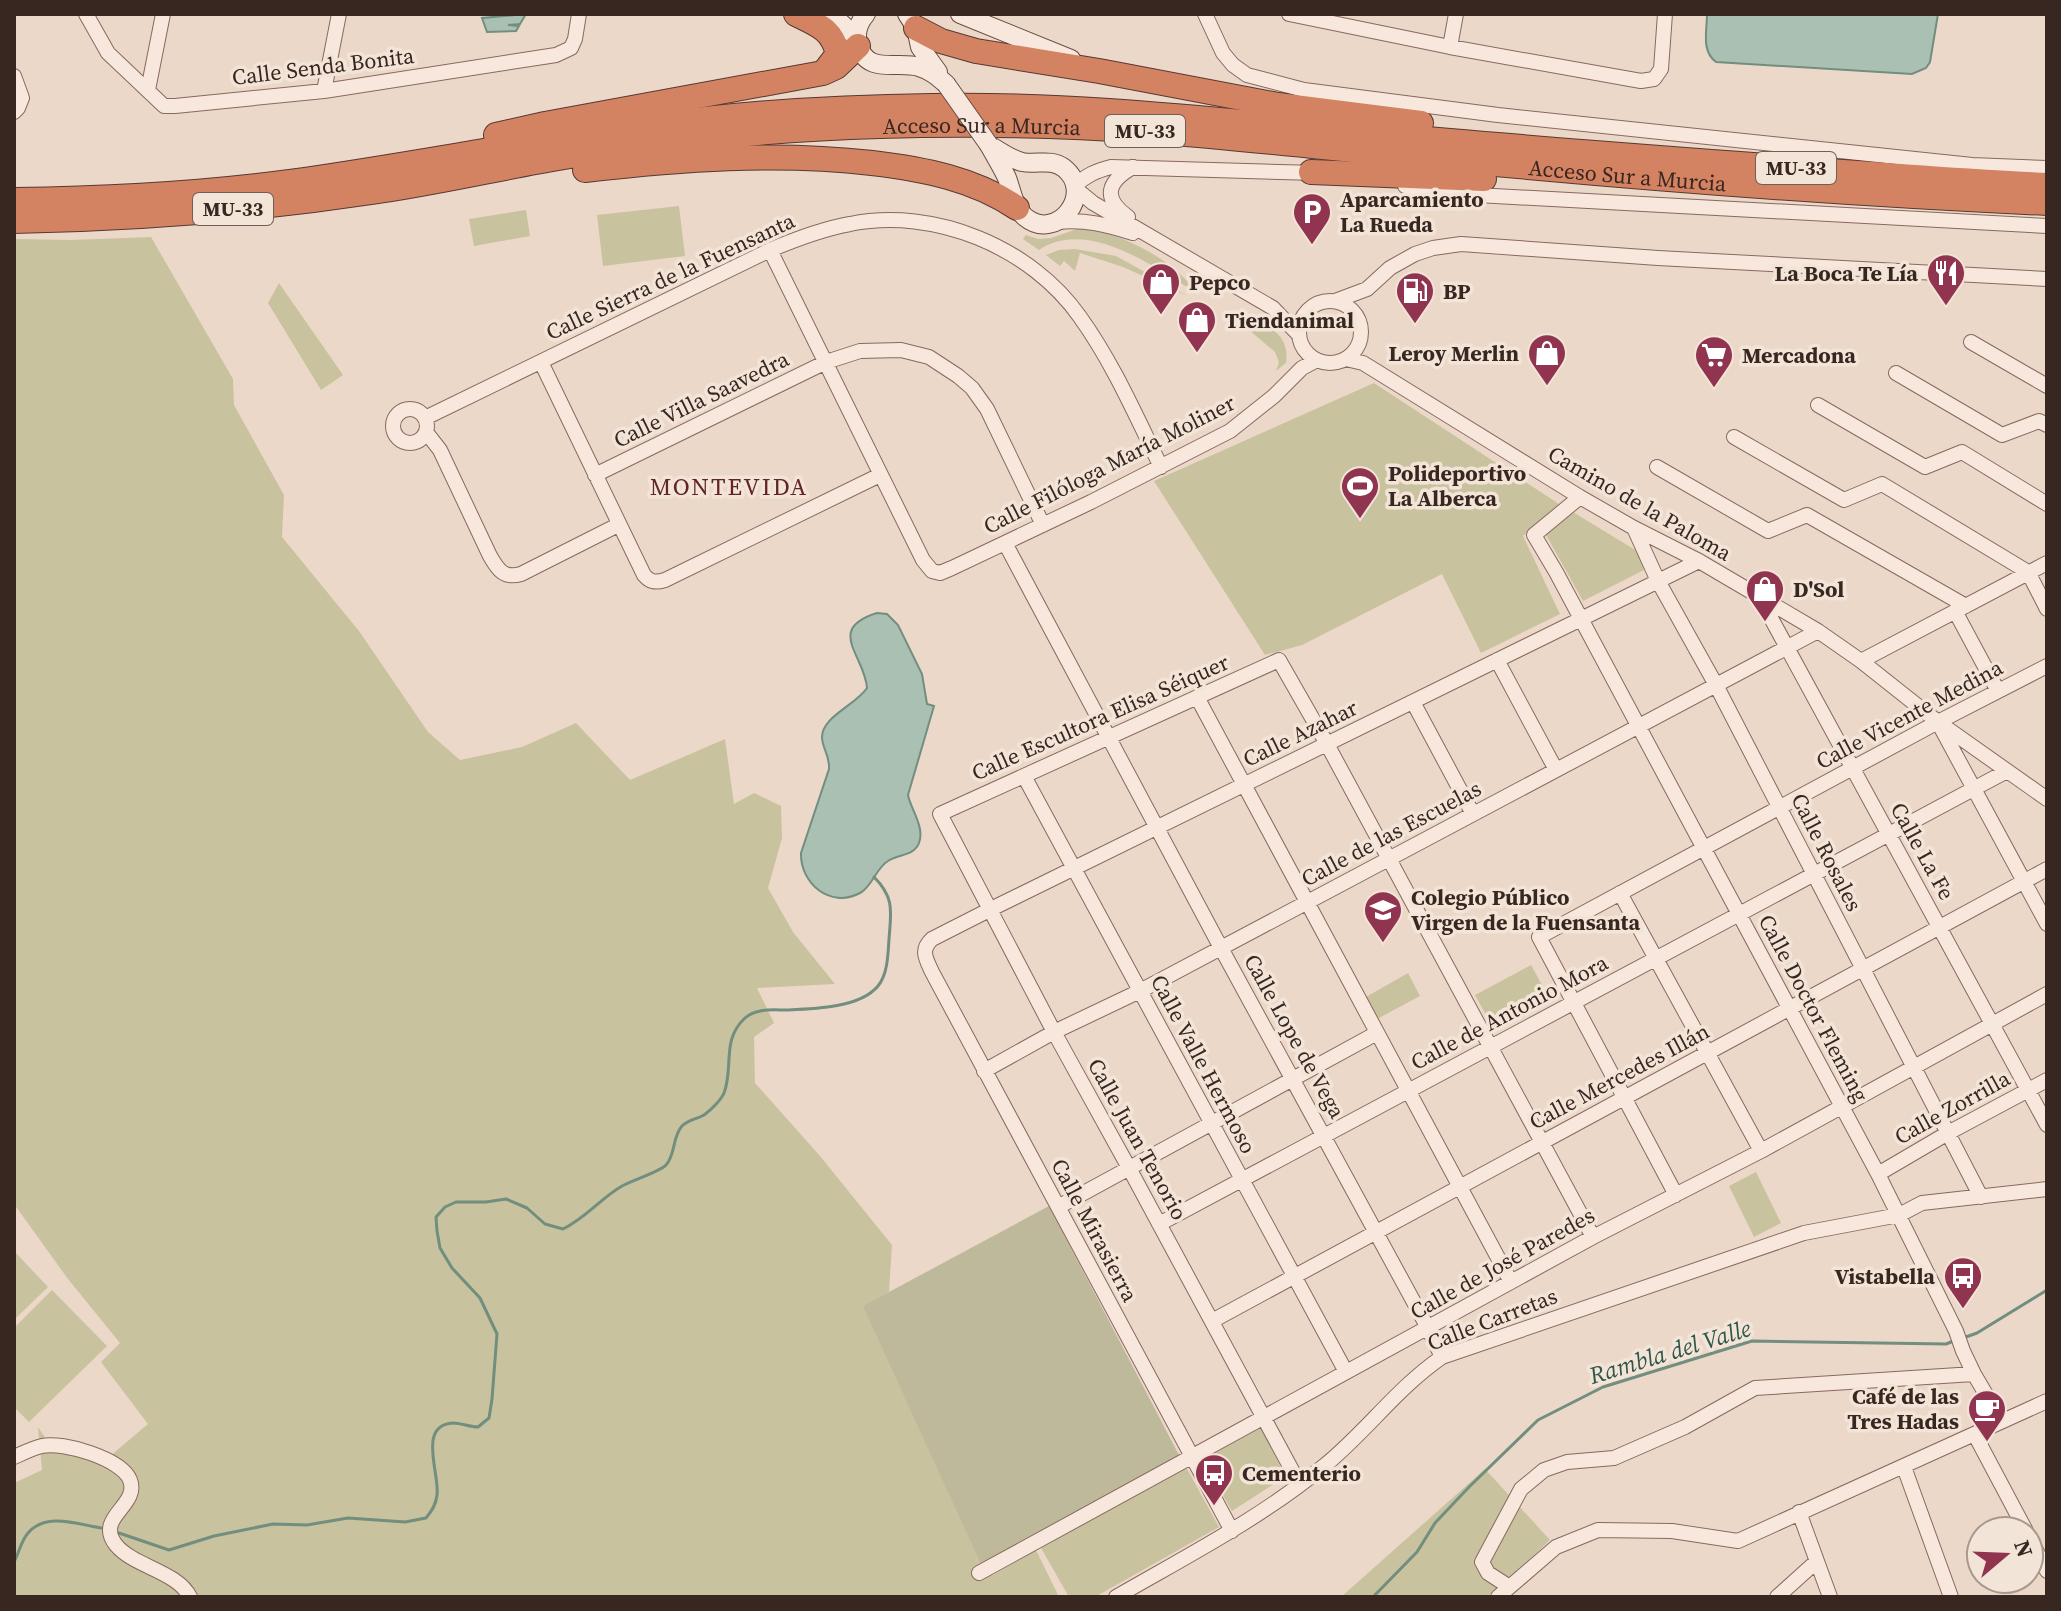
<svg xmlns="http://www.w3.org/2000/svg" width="2061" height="1611" font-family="'Source Serif 4',serif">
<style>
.green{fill:#c9c29e}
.cemetery{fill:#bfb99c}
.water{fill:#aac0b3;stroke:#718e7f;stroke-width:2}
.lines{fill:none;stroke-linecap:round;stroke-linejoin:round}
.stream{stroke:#718e7f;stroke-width:3}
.street-casing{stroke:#87695f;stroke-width:16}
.secondary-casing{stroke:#694b42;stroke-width:20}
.highway-casing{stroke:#553933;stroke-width:26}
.street{stroke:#f7e7dc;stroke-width:14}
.secondary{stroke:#f7e7dc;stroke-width:18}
.highway{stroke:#d38262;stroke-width:24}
.secondary-bridge-casing{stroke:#694b42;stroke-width:20;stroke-linecap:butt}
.secondary-bridge{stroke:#f7e7dc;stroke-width:18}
.labels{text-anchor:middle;stroke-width:7;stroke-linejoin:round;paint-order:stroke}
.shield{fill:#f3e4d8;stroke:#705f58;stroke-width:2}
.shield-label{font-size:20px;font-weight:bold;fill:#382621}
.street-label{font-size:22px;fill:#382621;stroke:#f3e4d8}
.poi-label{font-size:22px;font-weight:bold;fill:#382621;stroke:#f3e4d8;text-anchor:start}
.neighbourhood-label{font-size:24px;letter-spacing:2px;fill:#622429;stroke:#f3e4d8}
.water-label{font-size:24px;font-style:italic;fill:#32574a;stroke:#f3e4d8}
</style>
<rect width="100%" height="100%" fill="#ecd8c9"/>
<path class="green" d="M679,206l6,50 -82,10 -6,-51z
M526,210l4,26 -56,10 -5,-27z
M1086,226c41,12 86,32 111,67 -42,-25 -109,-76 -158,-43l-16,-11 3,-4 12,4 13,-1z
M151,237l82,142 1,26 50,90 -2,42 77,94 69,101 32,28 62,-13 54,-24 54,57 95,-41 9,65 20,-11 27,13 1,32 -14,50 25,44 42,52 -78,4 17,35 -20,14 1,46 65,73 72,89 -3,47 -25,14 117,259 12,10 43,-25 23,47h-1045v-114l28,-13 -4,-43 8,12 63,18 39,-33 -47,-62 19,-19 -52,-64 -54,-75v-965l57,1z
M1075,249l41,7 72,40 -65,-29 -43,-14 -5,18 -11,-10 -4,5 -14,-11 13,-5z
M279,283l64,92 -22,15 -53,-87z
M1258,322c20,8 31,19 28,41l-10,8 3,-9 -4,-10 -32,-27z
M1374,383l185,121 -36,32 37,78 -79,39 -39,-79 -140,71 -37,10 -111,-174z
M1573,512l64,39 7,19 -61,31 -37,-66z
M1531,965l16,29 -56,30 -16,-29z
M1408,973l12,23 -43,23 -11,-22z
M1756,1172l25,51 -27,14 -25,-51z
M14,1251l34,36 -34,33z
M52,1290l55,56 -78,76 -15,-15v-79z
M1261,1424l24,53 -53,34 -32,-54z
M1186,1467l33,60 -124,70h-26l-28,-49z
M1485,1469l65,71 -59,57h-150z"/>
<path class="cemetery" d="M1049,1206l131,251 -199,108 -118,-259z"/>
<path class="water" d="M526,14l-6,10 -12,1 11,1 -3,5 -29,1 -5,-14z
M1707,14h231l-8,48 -4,6 -14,6 -196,-12c-15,-11 -9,-31 -9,-48z
M877,613l10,1 11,11 24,49 5,30 7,2 -26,89c3,15 17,32 11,48 -5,13 -20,11 -31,18 -12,7 -16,26 -28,32 -30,16 -60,-10 -59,-40l28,-84c1,-13 -6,-19 -7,-31 -1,-21 34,-33 45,-50 -2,-32 -42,-59 10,-75z"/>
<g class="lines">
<path class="stream" d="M1963,1338l14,-5 70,-43
M119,1533l50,17 45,-14 59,-12 34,1 41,-7 57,4 21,-4c6,-7 10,-13 11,-23 3,-21 -20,-70 16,-72 8,0 17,4 25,4l11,-9 3,-19 5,-65 -17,-36 -28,-30 -12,-20 -3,-17 -1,-14 9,-10 11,-5h30l20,-3 21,9 18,16 18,5c23,-11 38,-31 59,-43 10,-6 38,-14 44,-21 10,-11 6,-28 16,-39 6,-6 15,-7 22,-11 7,-5 17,-15 20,-22 10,-26 -3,-53 21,-75 11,-10 27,-8 41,-8 27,-1 74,-2 92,-24 10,-12 10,-33 11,-47 2,-27 6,-41 -15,-62
M14,1562c5,-9 7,-21 14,-29 18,-21 49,-9 73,-5
M1373,1597l44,-45 18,-29 34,-36 69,-67 65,-33 149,-46 194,3 10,-4"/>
<g class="street-casing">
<path id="street" d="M86,14l22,39 56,53h11l149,-15 232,-36 15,-7 4,-9 4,-25
M1205,14l18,39 10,12 14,10 57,15 194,25 474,50 75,3
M1289,14l161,33 191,34 13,-2 7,-10 4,-55
M1450,47l6,-33
M14,76l8,22 -4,10 -4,4
M148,90l15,-76
M324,91l15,-77
M1075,186c11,-11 21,-15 36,-19l206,6
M1405,186l54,8 588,32
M1076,189l17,14 180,105 26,27
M1128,217c-26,-19 -21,-35 5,-50
M1058,222c27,-3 49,3 75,11
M770,250l153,310 9,11 8,2 12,-5 139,-66 139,-71 44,-35 28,-28 15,-8
M1299 332a31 31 0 1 1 62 0a31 31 0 1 1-62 0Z
M1335,301l32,-12 23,-21 25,-14 18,-6 28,-4 197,14 389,21
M1971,342l76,44
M1346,359l17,4 217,134 54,31 65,33 119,70 43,30 77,61 109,77
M541,362l103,213c6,7 11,8 21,5l215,-105
M1896,373l106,62 37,-14 8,4
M1818,405l107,62 37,-15 85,52
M393 426a17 17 0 1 1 34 0a17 17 0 1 1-34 0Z
M425,418l345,-168c26,-11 52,-21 80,-26 84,-17 181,23 230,93 33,46 56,99 81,150
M426,432l14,18 50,106c8,14 14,23 31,18l97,-49
M1734,437l110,63 38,-16 146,88 19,37
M1657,467l111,64 39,-16 159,91
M595,475l231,-113 34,-11 41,-1 28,7 29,19 14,12 15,21 56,116
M1580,497l-46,38 22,37 322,602 78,157 7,20 11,23 27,46
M1634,528l24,53 58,104 265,512
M1005,543l216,405 207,380 14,29
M1760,598l287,527
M1955,611l43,80
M1497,660l59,110
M1861,661l186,-98
M1197,697l314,585
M1413,702l60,112
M1940,726l107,198
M1024,776l322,596
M1620,893l141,258
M984,1071l70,-39 86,-41 678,-360
M1878,1174l70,-41 99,-53
M1676,1195l-137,-258 399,-215 109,-56
M1058,1207l319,-174
M1159,1224l848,-453
M1212,1321l835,-452
M1975,1435l51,96
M14,1457c9,-4 19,-9 28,-11 21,-5 80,13 88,34 10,26 -36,37 -14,65 18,22 61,26 74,52
M1904,1467l47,130
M1300,1485l-171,-317 -75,-136 -114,-218 339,-154 48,84 266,493
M1799,1512l31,85
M1232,1531l-300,-559c-6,-13 -12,-22 0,-33l59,-30 708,-348
M2029,1537l18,34
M979,1573l614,-336 168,-86 286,-157
M1508,1586l-20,-13 -6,-11 39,-73 23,-19 23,-8 47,-4 71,-31 70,-39 219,-14
M1116,1597c71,-41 145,-79 208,-131 42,-34 73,-78 118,-109l362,-124 95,-18 23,-12 125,-14
M1498,1597l58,-50 42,-17 74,1 66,10 309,-140
M1777,1597l40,-36"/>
</g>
<g class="secondary-casing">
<path id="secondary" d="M825,14l16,9 16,15
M866,14c-7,8 -11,19 -8,30 9,32 39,16 61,23 11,3 19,10 27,17
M907,14l9,14 4,19 18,25
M960,14l111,45
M989,145c11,6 21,14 33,17 15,3 29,-4 42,6 32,26 -8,75 -39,49 -11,-9 -13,-26 -18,-39 -5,-11 -12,-22 -18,-33z"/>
</g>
<g class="highway-casing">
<g id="highway">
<path d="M796,14c22,11 36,15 42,40l-13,17"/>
<path d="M916,28l25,13 35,10 123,20 179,34 143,18"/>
<path d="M496,135l49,-11 278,-51 13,-6 22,-21"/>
<path d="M585,170c96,-11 191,-18 287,-7 51,6 103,16 145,45"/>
<path d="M1311,172l173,7"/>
<path d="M14,200c92,-1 185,-6 276,-18 136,-19 270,-47 406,-62 78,-9 157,-13 236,-14 151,-3 300,16 450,29 119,11 238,20 358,29 102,8 205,16 307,21"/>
<path id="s1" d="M14,221c120,-2 239,-11 358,-29 64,-9 127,-24 192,-35 104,-17 210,-28 316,-31 89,-3 178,-1 267,5 102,7 204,20 306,29 198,19 396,34 594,43"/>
</g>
</g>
<use href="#street" class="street"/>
<use href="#secondary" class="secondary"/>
<use href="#highway" class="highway"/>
<g class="secondary-bridge-casing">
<path id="secondary-bridge" d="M946,84l43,61"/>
</g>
<use href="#secondary-bridge" class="secondary-bridge"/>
</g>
<defs>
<g id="parking-pin" transform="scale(2)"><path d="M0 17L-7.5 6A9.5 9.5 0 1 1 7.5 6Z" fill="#91344f" stroke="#f3e4d8"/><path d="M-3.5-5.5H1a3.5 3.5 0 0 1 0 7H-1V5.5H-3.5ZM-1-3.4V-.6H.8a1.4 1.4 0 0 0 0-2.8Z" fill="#fff"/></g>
<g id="restaurant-pin" transform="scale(2)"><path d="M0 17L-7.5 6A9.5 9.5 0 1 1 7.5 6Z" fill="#91344f" stroke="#f3e4d8"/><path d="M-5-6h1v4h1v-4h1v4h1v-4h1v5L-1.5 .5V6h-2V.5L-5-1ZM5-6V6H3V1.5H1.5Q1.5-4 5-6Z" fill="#fff"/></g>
<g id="shop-pin" transform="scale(2)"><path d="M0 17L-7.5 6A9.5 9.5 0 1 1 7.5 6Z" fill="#91344f" stroke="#f3e4d8"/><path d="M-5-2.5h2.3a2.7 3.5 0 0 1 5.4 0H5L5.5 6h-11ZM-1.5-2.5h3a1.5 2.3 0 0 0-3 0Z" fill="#fff"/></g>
<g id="fuel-pin" transform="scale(2)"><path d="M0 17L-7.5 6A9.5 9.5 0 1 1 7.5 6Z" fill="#91344f" stroke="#f3e4d8"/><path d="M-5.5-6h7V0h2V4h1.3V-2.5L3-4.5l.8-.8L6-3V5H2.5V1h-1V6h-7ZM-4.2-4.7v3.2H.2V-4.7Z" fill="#fff"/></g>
<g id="supermarket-pin" transform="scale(2)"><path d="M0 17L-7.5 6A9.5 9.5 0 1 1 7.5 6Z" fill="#91344f" stroke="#f3e4d8"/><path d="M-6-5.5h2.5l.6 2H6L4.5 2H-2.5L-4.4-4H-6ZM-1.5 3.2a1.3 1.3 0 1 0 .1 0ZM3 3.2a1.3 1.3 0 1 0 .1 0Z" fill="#fff"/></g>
<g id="stadium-pin" transform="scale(2)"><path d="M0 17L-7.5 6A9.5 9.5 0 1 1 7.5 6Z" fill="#91344f" stroke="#f3e4d8"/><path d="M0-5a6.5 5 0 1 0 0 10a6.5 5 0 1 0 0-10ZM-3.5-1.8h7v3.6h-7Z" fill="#fff"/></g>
<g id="school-pin" transform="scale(2)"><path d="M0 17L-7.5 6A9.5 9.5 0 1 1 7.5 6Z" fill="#91344f" stroke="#f3e4d8"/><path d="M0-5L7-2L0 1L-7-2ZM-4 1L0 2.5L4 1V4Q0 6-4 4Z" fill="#fff"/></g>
<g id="bus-pin" transform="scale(2)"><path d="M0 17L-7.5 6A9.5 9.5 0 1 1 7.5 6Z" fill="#91344f" stroke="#f3e4d8"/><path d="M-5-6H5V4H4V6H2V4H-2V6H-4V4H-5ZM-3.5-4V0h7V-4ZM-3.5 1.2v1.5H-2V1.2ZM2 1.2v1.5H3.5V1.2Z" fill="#fff"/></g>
<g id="cafe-pin" transform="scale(2)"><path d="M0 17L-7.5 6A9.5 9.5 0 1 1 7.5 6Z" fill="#91344f" stroke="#f3e4d8"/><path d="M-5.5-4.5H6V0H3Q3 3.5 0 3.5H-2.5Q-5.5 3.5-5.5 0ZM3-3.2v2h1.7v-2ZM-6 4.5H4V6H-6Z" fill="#fff"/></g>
</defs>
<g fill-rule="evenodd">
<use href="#parking-pin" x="1312" y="212"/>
<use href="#restaurant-pin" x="1946" y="273"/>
<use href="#shop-pin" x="1161" y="282"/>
<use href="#fuel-pin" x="1415" y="291"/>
<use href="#shop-pin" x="1197" y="320"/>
<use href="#shop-pin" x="1547" y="353"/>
<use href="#supermarket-pin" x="1714" y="355"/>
<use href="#stadium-pin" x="1360" y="486"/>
<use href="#shop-pin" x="1765" y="589"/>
<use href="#school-pin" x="1383" y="910"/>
<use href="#bus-pin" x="1963" y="1276"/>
<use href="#cafe-pin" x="1987" y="1409"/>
<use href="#bus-pin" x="1214" y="1473"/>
</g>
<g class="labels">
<g class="shield">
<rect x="1105" y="115" width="80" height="32" rx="6"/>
<rect x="1756" y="152" width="80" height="32" rx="6"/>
<rect x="193" y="193" width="80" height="32" rx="6"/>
</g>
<g class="shield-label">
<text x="1145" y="138">MU-33</text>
<text x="1796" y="175">MU-33</text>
<text x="233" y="216">MU-33</text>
</g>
<g class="street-label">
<text transform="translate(323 66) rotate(-7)" y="8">Calle Senda Bonita</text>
<text dy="8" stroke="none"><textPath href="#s1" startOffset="974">Acceso Sur a Murcia</textPath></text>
<text dy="8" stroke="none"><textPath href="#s1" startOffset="1622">Acceso Sur a Murcia</textPath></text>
<text transform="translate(670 276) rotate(-25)" y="8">Calle Sierra de la Fuensanta</text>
<text transform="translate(701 399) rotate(-26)" y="8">Calle Villa Saavedra</text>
<text transform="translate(1109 464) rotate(-27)" y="8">Calle Filóloga María Moliner</text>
<text transform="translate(1640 503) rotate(30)" y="8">Camino de la Paloma</text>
<text transform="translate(1909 714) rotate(-28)" y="8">Calle Vicente Medina</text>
<text transform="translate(1100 717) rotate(-24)" y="8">Calle Escultora Elisa Séiquer</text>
<text transform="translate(1300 733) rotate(-26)" y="8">Calle Azahar</text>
<text transform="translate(1391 833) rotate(-28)" y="8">Calle de las Escuelas</text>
<text transform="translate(1923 851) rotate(61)" y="8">Calle La Fe</text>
<text transform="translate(1827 852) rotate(63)" y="8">Calle Rosales</text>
<text transform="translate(1814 1008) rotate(62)" y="8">Calle Doctor Fleming</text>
<text transform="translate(1509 1012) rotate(-28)" y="8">Calle de Antonio Mora</text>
<text transform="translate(1295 1036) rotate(61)" y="8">Calle Lope de Vega</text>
<text transform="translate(1204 1064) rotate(62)" y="8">Calle Valle Hermoso</text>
<text transform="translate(1619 1076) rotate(-28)" y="8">Calle Mercedes Illán</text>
<text transform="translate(1952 1107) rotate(-29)" y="8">Calle Zorrilla</text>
<text transform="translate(1138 1139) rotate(61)" y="8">Calle Juan Tenorio</text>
<text transform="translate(1095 1230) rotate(62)" y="8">Calle Mirasierra</text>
<text transform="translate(1502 1263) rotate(-29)" y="8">Calle de José Paredes</text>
<text transform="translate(1492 1319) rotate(-21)" y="8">Calle Carretas</text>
</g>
<g class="poi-label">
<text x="1340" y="207">Aparcamiento<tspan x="1340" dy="25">La Rueda</tspan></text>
<text x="1918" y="281" text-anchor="end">La Boca Te Lía</text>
<text x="1189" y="290">Pepco</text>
<text x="1443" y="299">BP</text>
<text x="1225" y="328">Tiendanimal</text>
<text x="1519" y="361" text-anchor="end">Leroy Merlin</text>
<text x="1742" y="363">Mercadona</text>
<text x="1388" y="481">Polideportivo<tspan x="1388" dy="25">La Alberca</tspan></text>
<text x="1793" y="597">D'Sol</text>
<text x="1411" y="905">Colegio Público<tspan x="1411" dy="25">Virgen de la Fuensanta</tspan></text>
<text x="1935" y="1284" text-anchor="end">Vistabella</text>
<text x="1959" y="1404" text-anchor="end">Café de las<tspan x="1959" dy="25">Tres Hadas</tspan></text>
<text x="1242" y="1481">Cementerio</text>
</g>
<g class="neighbourhood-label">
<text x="729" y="495">MONTEVIDA</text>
</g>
<g class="water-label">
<text transform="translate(1670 1352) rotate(-17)" y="8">Rambla del Valle</text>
</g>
</g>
<rect width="2061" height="1611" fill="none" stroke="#382621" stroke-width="32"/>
<g transform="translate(2005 1555) rotate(71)"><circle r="38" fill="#f3e4d8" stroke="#a8988f" stroke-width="2"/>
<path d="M0-6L14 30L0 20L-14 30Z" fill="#91344f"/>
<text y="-12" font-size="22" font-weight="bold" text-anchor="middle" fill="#382621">N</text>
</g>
</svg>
